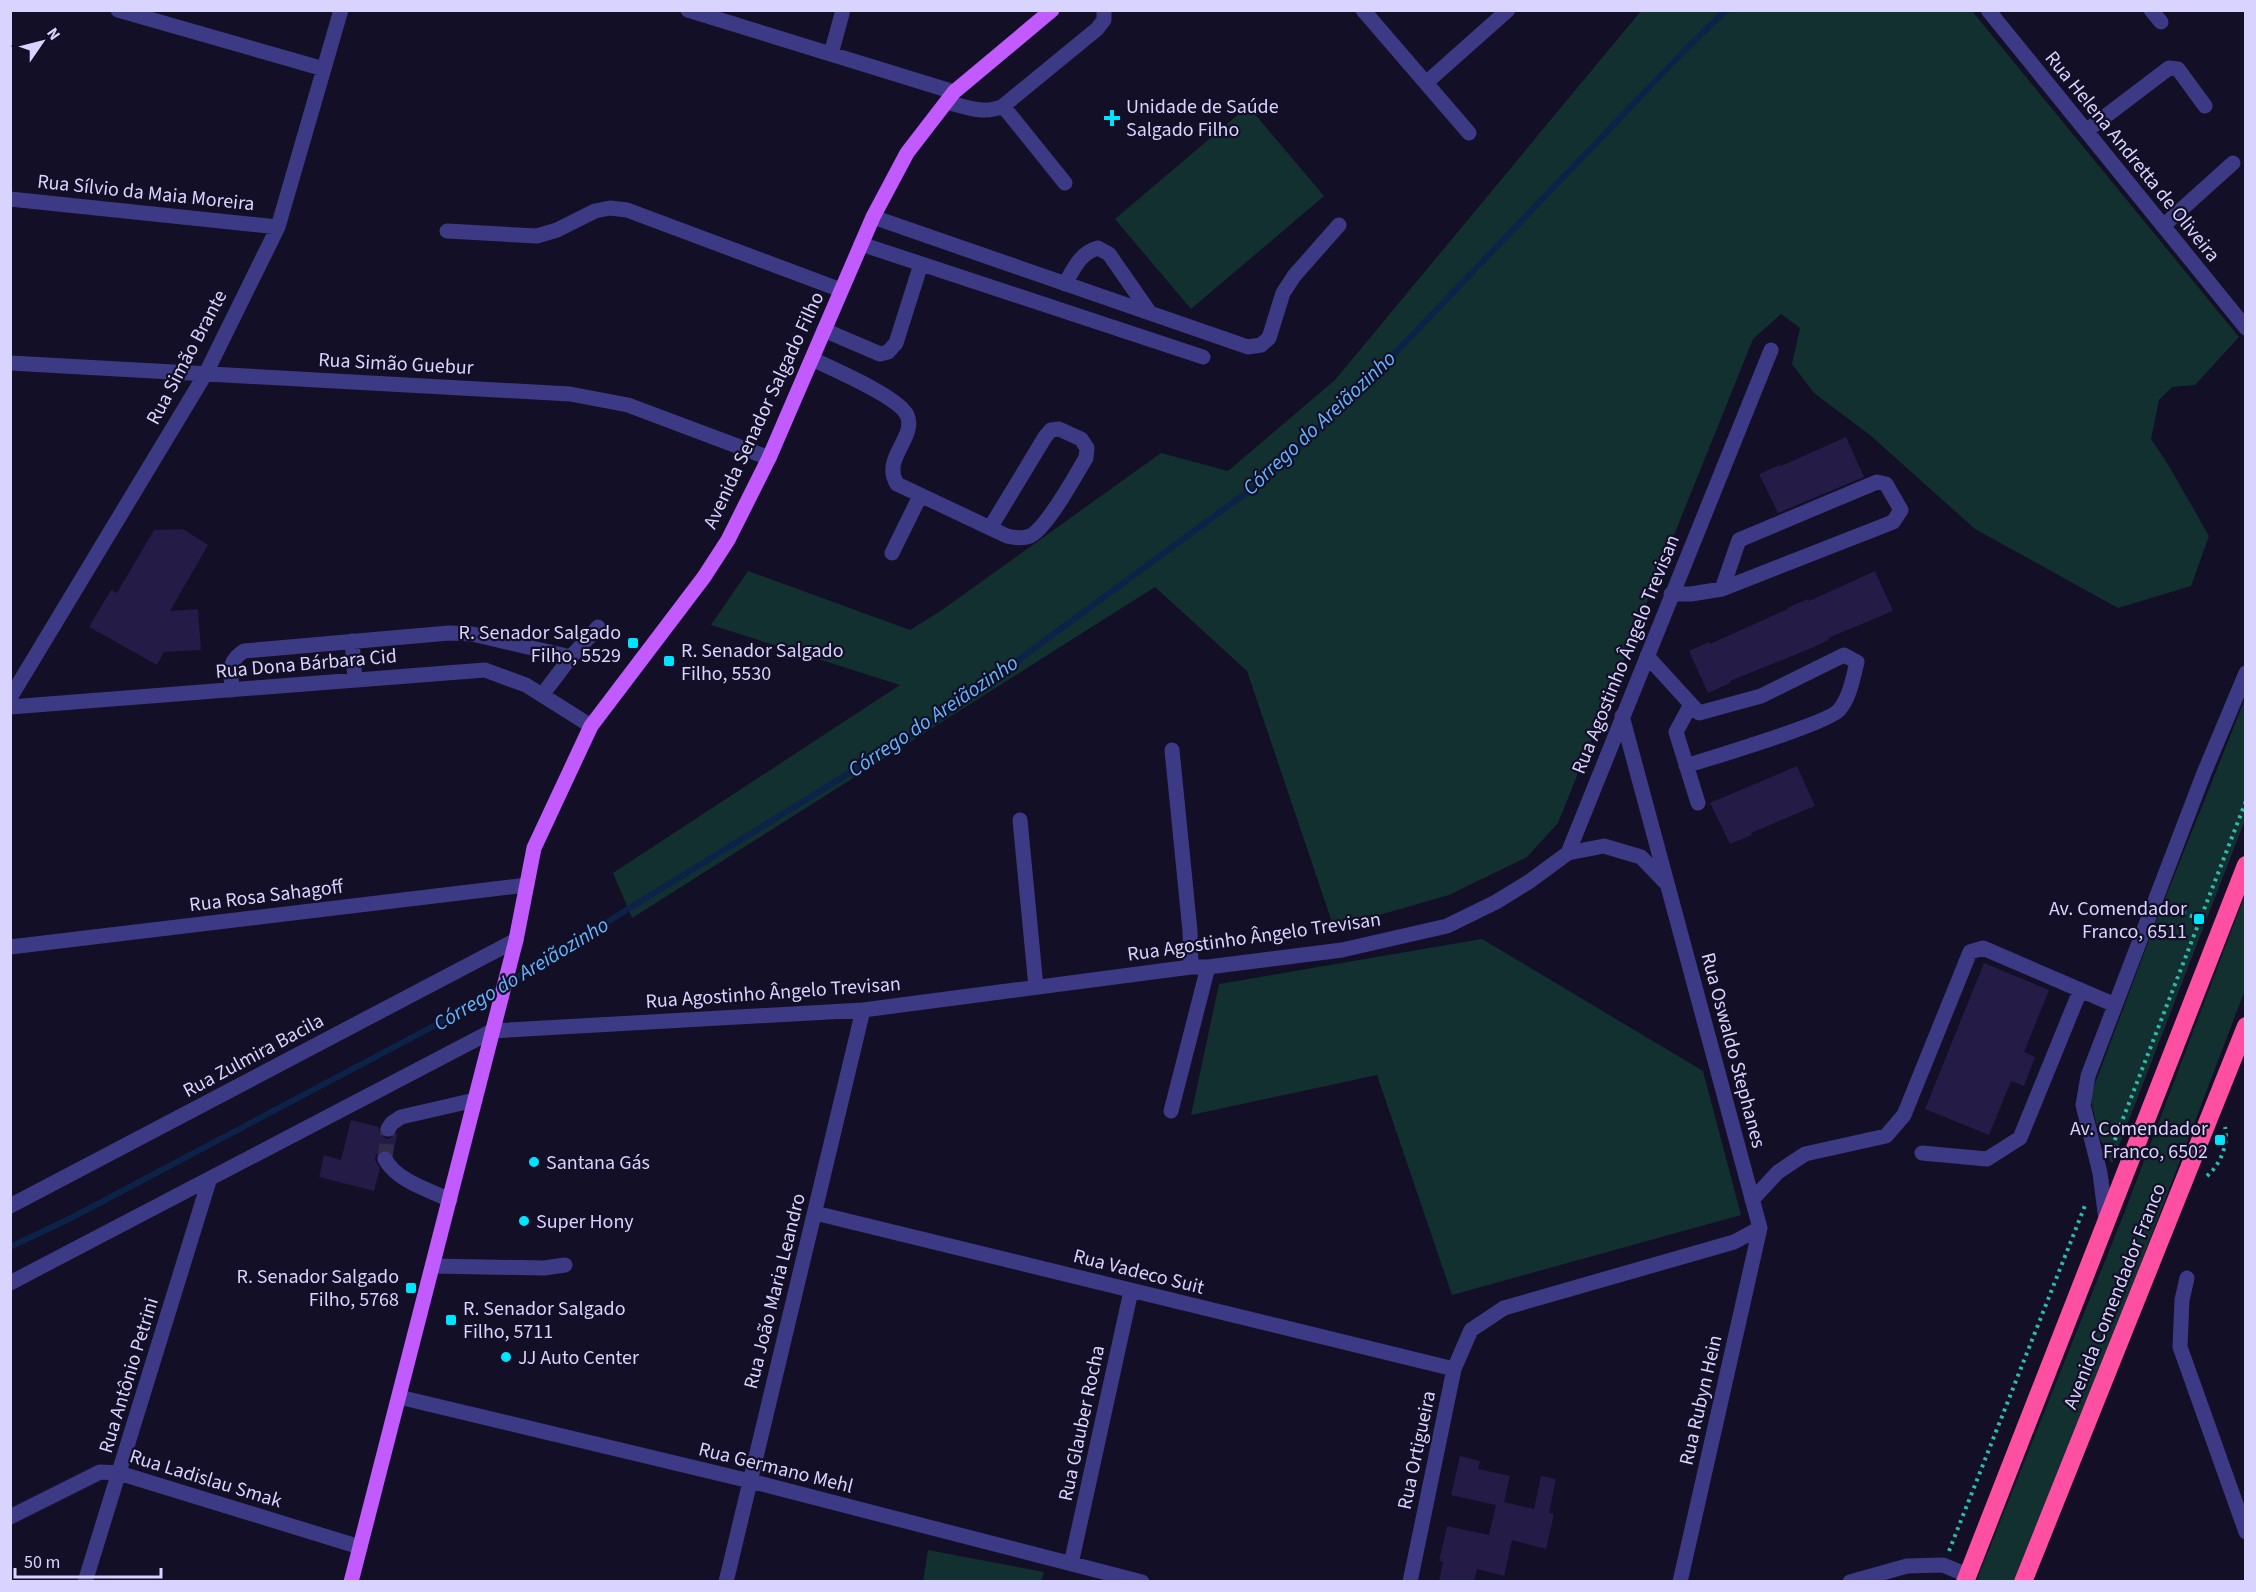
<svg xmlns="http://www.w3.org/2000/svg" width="2256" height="1592" font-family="'Source Sans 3',sans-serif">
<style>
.green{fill:#12302f}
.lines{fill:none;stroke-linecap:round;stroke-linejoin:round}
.stream{stroke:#0c2248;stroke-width:6}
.building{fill:#241b47}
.minor-tunnel{stroke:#312d47;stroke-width:15;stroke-dasharray:15 8;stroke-linecap:butt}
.path{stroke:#2fb8b0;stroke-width:4;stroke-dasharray:3 4.5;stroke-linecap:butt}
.minor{stroke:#3d3a85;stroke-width:15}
.major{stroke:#c25bff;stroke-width:15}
.highway{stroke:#ff4fa3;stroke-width:18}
.poi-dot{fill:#00e5ff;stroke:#130f26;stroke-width:2}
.labels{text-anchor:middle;stroke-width:4.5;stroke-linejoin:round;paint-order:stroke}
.poi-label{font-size:20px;fill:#d9d4ff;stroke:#130f26;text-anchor:start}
.street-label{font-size:20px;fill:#d9d4ff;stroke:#130f26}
.water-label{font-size:21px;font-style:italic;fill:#62b6ff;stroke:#130f26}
</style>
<rect width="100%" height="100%" fill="#130f26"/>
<path class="green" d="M1641,11h331l267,326 -44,48 -23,2 -13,13 -8,39 18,27 40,70 -18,50 -73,22 -143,-79 -105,-94 -56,-42 -22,-29 8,-36 -19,-14 -28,25 -195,484 -31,34 -78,38 -115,33 -87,-257 -92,-84 -523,331 -19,-45 287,-188 -189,-60 37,-54 162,59 32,-20 219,-157 67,18 107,-91z
M1248,106l76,90 -133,113 -76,-90z
M2245,699v121l-133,344 -12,-25 -10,-42 68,-181z
M2245,895v95l-225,591 -44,1 147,-366z
M1482,939l221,132 38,144 -289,80 -75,-220 -186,40 28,-131z
M928,1550l116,22 -3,9h-118z"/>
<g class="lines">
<path class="stream" d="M10,1247l61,-29 393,-208 478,-294 320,-235 90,-83 333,-348 41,-40"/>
</g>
<path class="building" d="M1846,437l18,40 -86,36 -19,-39 21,-9 1,1z
M183,529l25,16 -38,66 28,-2 3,41 -37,2 -7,13 -68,-38 22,-37 6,3 37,-63z
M1875,571l18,40 -65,27 1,2 -22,10 -77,31v2l-22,10 -19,-42 20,-9 1,2 78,-35 -1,-1 21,-9 1,2z
M1797,766l18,40 -64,27 1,2 -22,9 -20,-41z
M1984,963l65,27 -25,62 11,5 -11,29 -13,-5 -22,54 -64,-26z
M351,1120l28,7 1,7 7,5 6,-2 5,-5 -5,21 -9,-4 -8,6 -1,5 5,8 -6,23 -55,-14 5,-22 17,5z
M1460,1456l20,5 -2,8 32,7 -6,26 30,7 7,-33 15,3 -7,34 5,1 -8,35 -34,-9 -8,36 -27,-7 -3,12h-35l4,-19 -4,-1 8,-35 42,9 7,-30 -45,-10z"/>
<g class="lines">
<path class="minor-tunnel" d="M385,1159l3,-30"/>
<path class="path" d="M2169,907l30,12
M2112,1147l134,-346
M2207,1176c13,-11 22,-32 18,-49
M1949,1551l137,-348"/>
<path class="minor" d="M118,10l206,59
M688,10l266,82
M1363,10l106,123
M1988,10l258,318
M2151,10l10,12
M831,54l12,-44
M1427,82l81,-72
M947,102c19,5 37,13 56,4l94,-77 7,-9v-10
M1003,106l62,77
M2086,131l83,-63 9,1 27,37
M10,199l268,28
M873,217l375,130 13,-2 8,-7 14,-45 11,-17 45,-51
M2163,226l70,-63
M447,231l90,5 20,-6 38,-19 15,-3 17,2 214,80
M861,244l342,113
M1065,284c9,-16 15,-31 33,-36l11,6 41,59
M824,330l56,24 8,-2 8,-9 25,-79
M812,359c19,9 87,38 95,56 10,23 -26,43 -10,69l110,52c8,2 15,3 23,0 17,-8 45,-60 56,-78l1,-10 -6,-9 -22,-10 -8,1 -6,7 -55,91
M10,363l560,31 58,11 141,53
M892,553l28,-57
M1671,594h20l31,-5 171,-67 8,-12 -15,-26 -9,-2 -138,58 -17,49
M352,641l3,39
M1647,656l52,57 62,-17 83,-41 13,7c-4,16 -7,35 -18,48 -10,13 -129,48 -153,56
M232,690c-1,-19 -5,-28 12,-39l205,-18 23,1 99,23
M542,695l29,-38 27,-30
M10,698l196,-325 72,-146 63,-217
M1690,706l-14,26 22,71
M10,707l475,-37 41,15 65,41
M1622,716l138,512 -80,354
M1172,750l18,181 1,36
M1020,820l16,167
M1568,853l36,-7 37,11 24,25
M10,947l517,-62
M1171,1111l37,-144
M388,1129l4,-6 9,-6 74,-17
M1922,1153l65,6 33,-21 60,-147
M385,1159c12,22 42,30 65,41
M1752,1200l26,-28 27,-18 81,-18 18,-21 66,-163 13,-4 132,57
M10,1206l506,-266
M815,1213l639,156
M2106,1220l-6,-47 -17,-68 5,-29 116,-303 42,-100
M433,1266l111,2 21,-3
M2187,1278l-5,22 -2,47 66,185
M10,1283l482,-252 371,-21 328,-43h17l134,-17 105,-24 49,-24 34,-21 38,-28 203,-503
M399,1397l351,84 392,101
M10,1517l90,-45 19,1 241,74
M1071,1564l60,-273
M85,1582l124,-401
M726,1582l137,-572
M1410,1582l44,-213 17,-39 33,-22 230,-66 26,-14
M1850,1582l57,-16 36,-1 24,10"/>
<path class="major" d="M351,1582l165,-642 18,-92 57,-122 113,-149 24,-37 41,-82 104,-241 34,-64 47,-61 98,-82"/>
<path class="highway" d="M1965,1582l281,-717
M2023,1582l223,-556"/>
</g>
<g class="poi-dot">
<path d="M1109 109h6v6h6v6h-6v6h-6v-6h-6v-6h6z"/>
<rect x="627" y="637" width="12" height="12" rx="3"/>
<rect x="663" y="655" width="12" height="12" rx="3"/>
<rect x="2193" y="913" width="12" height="12" rx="3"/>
<rect x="2214" y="1134" width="12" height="12" rx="3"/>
<circle cx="534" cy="1162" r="6"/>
<circle cx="524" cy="1221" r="6"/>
<rect x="405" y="1282" width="12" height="12" rx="3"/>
<rect x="445" y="1314" width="12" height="12" rx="3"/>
<circle cx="506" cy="1357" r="6"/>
</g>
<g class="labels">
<g class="poi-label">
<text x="1126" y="113">Unidade de Saúde<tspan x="1126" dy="23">Salgado Filho</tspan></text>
<text x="621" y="639" text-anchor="end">R. Senador Salgado<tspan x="621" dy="23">Filho, 5529</tspan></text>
<text x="681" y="657">R. Senador Salgado<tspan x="681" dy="23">Filho, 5530</tspan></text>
<text x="2187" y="915" text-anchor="end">Av. Comendador<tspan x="2187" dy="23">Franco, 6511</tspan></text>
<text x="2208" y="1135" text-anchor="end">Av. Comendador<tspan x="2208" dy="23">Franco, 6502</tspan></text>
<text x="546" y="1169">Santana Gás</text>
<text x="536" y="1228">Super Hony</text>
<text x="399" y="1283" text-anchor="end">R. Senador Salgado<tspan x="399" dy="23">Filho, 5768</tspan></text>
<text x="463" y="1315">R. Senador Salgado<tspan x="463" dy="23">Filho, 5711</tspan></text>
<text x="518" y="1364">JJ Auto Center</text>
</g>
<g class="street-label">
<text transform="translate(2133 156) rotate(51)" y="7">Rua Helena Andretta de Oliveira</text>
<text transform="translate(146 192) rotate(6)" y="7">Rua Sílvio da Maia Moreira</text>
<text transform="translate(186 357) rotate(-62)" y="7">Rua Simão Brante</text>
<text transform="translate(396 363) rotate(3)" y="7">Rua Simão Guebur</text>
<text transform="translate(763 410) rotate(-65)" y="7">Avenida Senador Salgado Filho</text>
<text transform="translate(1625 654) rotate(-68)" y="7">Rua Agostinho Ângelo Trevisan</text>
<text transform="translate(306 663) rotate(-5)" y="7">Rua Dona Bárbara Cid</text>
<text transform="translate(266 895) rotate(-7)" y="7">Rua Rosa Sahagoff</text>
<text transform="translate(1254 936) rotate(-8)" y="7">Rua Agostinho Ângelo Trevisan</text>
<text transform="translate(773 992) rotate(-4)" y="7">Rua Agostinho Ângelo Trevisan</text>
<text transform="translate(1734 1050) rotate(75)" y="7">Rua Oswaldo Stephanes</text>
<text transform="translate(253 1055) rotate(-28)" y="7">Rua Zulmira Bacila</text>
<text transform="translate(1139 1271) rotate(14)" y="7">Rua Vadeco Suit</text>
<text transform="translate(774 1291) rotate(-76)" y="7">Rua João Maria Leandro</text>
<text transform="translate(2114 1296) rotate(-68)" y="7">Avenida Comendador Franco</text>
<text transform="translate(128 1375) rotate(-73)" y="7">Rua Antônio Petrini</text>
<text transform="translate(1700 1400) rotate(-77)" y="7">Rua Rubyn Hein</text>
<text transform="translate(1081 1423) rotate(-78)" y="7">Rua Glauber Rocha</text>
<text transform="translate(1416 1450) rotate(-78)" y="7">Rua Ortigueira</text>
<text transform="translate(776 1467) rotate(14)" y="7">Rua Germano Mehl</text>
<text transform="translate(206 1478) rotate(17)" y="7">Rua Ladislau Smak</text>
</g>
<g class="water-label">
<text transform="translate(1319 423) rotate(-43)" y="7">Córrego do Areiãozinho</text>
<text transform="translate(933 716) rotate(-34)" y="7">Córrego do Areiãozinho</text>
<text transform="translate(521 974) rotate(-31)" y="7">Córrego do Areiãozinho</text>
</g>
</g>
<rect width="2256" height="1592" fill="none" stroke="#d9d4ff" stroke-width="24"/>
<g transform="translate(42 42) rotate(55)" stroke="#130f26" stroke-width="4.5" paint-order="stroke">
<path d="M0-4.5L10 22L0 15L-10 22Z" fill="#d9d4ff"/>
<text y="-9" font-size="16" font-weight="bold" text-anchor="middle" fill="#d9d4ff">N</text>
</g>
<path d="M15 1568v9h146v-9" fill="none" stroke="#d9d4ff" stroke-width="3"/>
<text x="24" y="1568" font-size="18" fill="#d9d4ff" stroke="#130f26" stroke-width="4.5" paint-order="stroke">50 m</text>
</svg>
